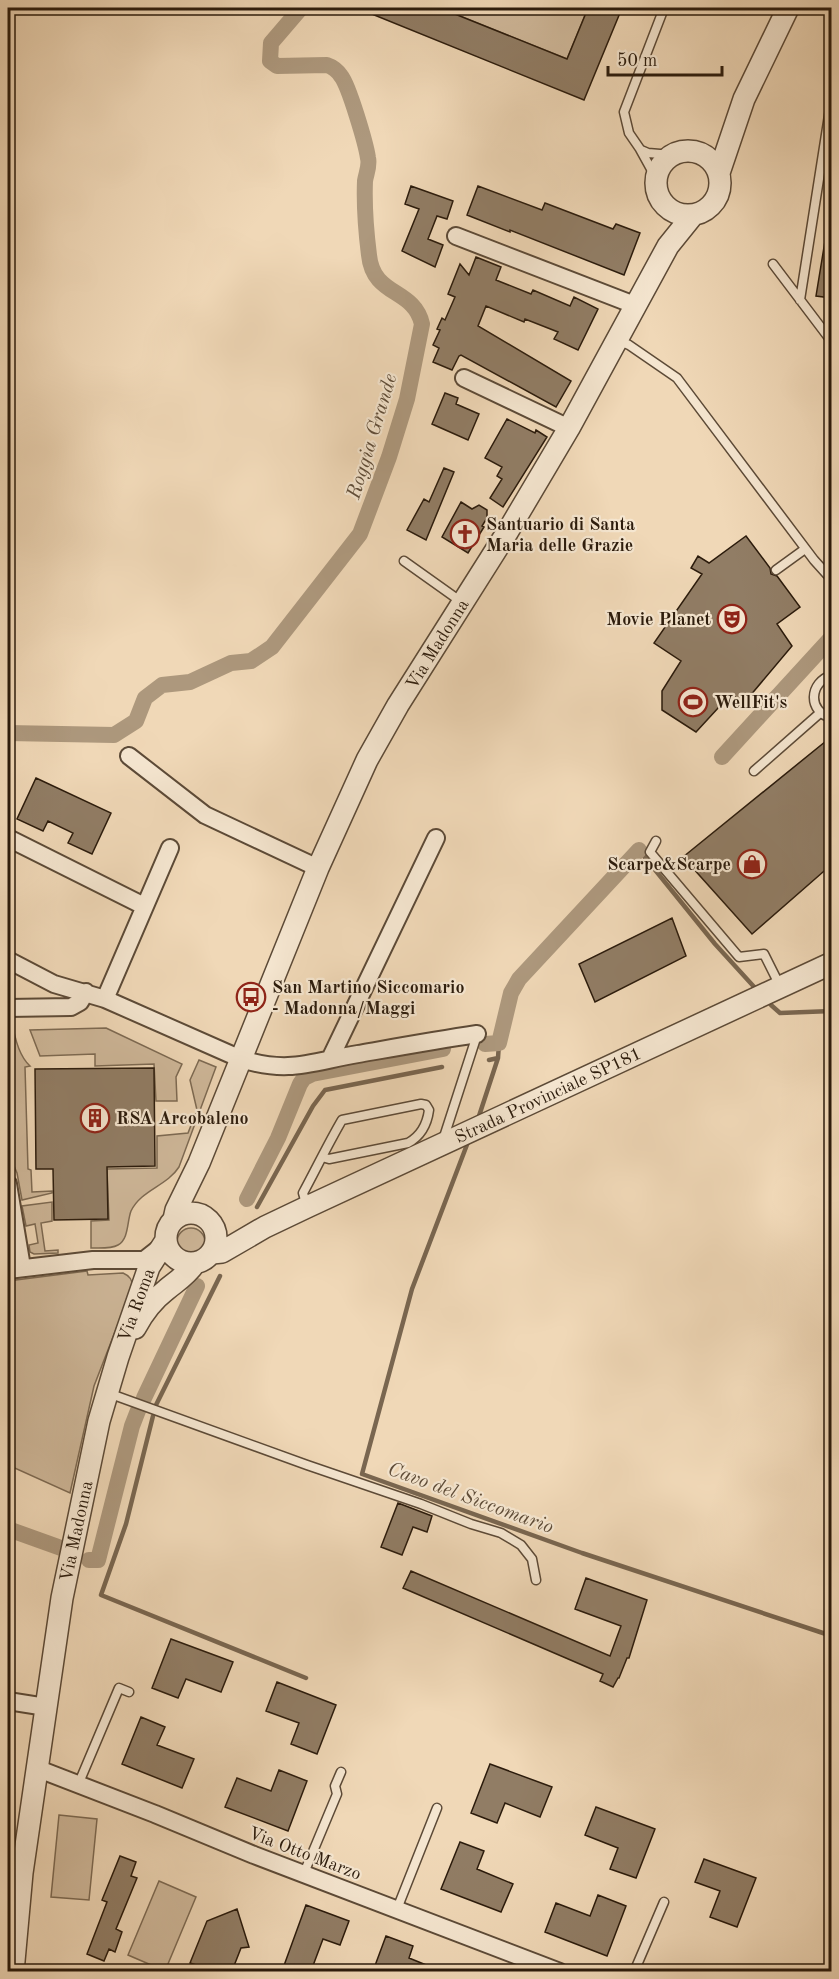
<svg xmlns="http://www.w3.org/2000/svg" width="839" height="1979" font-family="'Old Standard TT',serif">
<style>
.green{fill:#cfb89a;stroke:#7d6a53;stroke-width:1.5}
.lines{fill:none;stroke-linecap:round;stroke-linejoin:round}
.stream{stroke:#796650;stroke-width:4.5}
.canal{stroke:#ad987d;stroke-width:16}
.building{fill:#917d65;stroke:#2b1b0c;stroke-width:1.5}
.service-casing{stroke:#5c4a37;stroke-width:11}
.minor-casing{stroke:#5c4a37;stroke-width:20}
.tertiary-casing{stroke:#5c4a37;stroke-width:24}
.service{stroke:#f5e6d0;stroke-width:8}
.minor{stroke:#f5e6d0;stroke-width:16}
.tertiary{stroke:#f5e6d0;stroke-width:21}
.labels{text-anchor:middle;stroke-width:4.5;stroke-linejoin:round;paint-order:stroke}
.poi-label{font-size:18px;font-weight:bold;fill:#2b1b0c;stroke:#f5e6d0;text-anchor:start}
.street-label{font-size:18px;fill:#2b1b0c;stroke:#f5e6d0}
.water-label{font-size:20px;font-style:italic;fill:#5f4d39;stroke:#f5e6d0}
</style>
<rect width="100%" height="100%" fill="#f0d8b7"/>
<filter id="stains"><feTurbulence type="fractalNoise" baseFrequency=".00333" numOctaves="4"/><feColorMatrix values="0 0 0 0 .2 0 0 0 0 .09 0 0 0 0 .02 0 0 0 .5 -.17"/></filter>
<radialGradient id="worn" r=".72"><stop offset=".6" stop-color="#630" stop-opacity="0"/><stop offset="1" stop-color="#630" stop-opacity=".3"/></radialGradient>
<path class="green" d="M440,8h148l-21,51z
M8,1020h4c2,15 6,35 18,46l-5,1 3,102 3,1 1,22 20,-1v2l-30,7 -5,-27 -9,-21z
M106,1028l76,36 -6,13 1,24h-21l-2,-37 -59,2v-12l-55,2 -10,-26z
M199,1060l17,7 -37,100c-12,19 -38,23 -48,44 -4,10 -2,28 -13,34 -7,4 -18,3 -27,3v-27l18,-1 -2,-51 50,-1v-32l31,-3 9,-23 -7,-30z
M52,1202v19l-11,2 4,28 13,-1v3l-24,1 -4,-2 -1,-7 9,-2 -3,-19 -9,2 -4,-20z
M177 1242a14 14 0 1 1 28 0a14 14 0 1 1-28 0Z
M87,1271l1,4 35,-2c7,3 10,7 9,15l-38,98 -24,107 -62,-28v-184z
M59,1815l38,4 -8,81 -38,-3z
M159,1881l37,16 -31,74 -37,-16z"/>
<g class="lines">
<path class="stream" d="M639,850l76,94 41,45
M771,1005l9,8 52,-2
M489,1060l9,-2
M479,1116l19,-58 1,-15
M468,1142l-56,147 -50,185 220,79 250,83
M257,1207l56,-101 12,-16 117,-23
M156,1405l64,-129
M153,1416l-27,108 -25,71 205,83"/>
<path class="canal" d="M8,733l106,2 22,-14 9,-23 17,-13 28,-3 41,-19 20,-2 21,-14 88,-113 29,-77 18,-58 15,-75c-8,-36 -49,-27 -53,-69 -3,-24 -5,-50 -4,-74 1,-7 5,-15 3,-23 -2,-14 -19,-72 -27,-82 -4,-6 -8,-9 -14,-11l-50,1 -7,-5 1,-18 30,-35
M722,757l110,-120
M485,1044l14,-1 12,-50 8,-14 120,-129
M247,1199l31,-61 22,-54 4,-6 8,-4 131,-25
M144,1398l53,-112
M8,1529l53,19
M89,1560h9l34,-134 7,-18"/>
</g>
<path class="building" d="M357,8h83l127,51 21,-51h34l-38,92z
M411,186l42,15 -6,18 -10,-3 -9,23 15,6 -8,22 -33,-16 17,-42 -14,-5z
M478,186l64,24 3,-7 68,26 3,-5 24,9 -16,42 -114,-45v2l-43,-17z
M825,241h6v57l-15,-2z
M476,257l25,10 -5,13 35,14 2,-4 37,16 4,-9 24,12 -20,41 -24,-11 4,-7 -33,-13 -1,3 -38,-16 -8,20 93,55 -15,26 -95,-52 -2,1 -7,14 -19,-8 6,-14 -6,-3 7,-15 -3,-1 5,-11 3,2 10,-23 -7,-3 12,-30 9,11z
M445,393l13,5 -2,6 23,10 -11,26 -36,-16z
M507,419l28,14 1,-3 11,7 -44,70 -13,-9 12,-19 -5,-3 5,-9 -17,-9z
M444,468l10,4 -28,68 -19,-10 17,-31 5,3z
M461,502l11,7 7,-4 8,5v8l-5,8 2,1 -16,26 -26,-16z
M746,536l24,32 1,6 6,2 23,31 -23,17 15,22 -48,57 -13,-9 -35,38 -34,-22v-19l19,-30 -27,-18 48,-69 -11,-6 7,-12 11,7z
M831,737v128l-79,69 -69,-77z
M36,778l75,35 -19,41 -24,-11 5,-10 -25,-12 -5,10 -26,-12z
M672,918l14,38 -91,46 -16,-38z
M154,1068l1,98 -48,1 1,52 -54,1 -1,-51h-17l-1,-100z
M398,1503l34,13 -5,16 -14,-5 -11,28 -21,-8z
M411,1571l199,85 11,-30 -46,-17 11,-31 61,22 -18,58h-2l-8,20h-1l-5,9 -13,-6 3,-7 -200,-86z
M171,1639l62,23 -12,30 -35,-13 -8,19 -26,-10z
M277,1682l59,23 -19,49 -26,-10 8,-21 -33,-12z
M141,1717l24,10 -8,18 37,14 -12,29 -60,-24z
M490,1764l62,23 -12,30 -35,-14 -8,20 -26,-10z
M279,1770l28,11 -19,50 -63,-24 12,-29 34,13z
M596,1807l59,22 -19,49 -26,-9 8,-21 -33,-13z
M460,1842l24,9 -7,18 36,15 -12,28 -60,-23z
M120,1856l16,6 -5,14 6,2 -21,51 6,3 -7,20 -6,-3 -5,12 -17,-7 20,-52 -5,-2z
M704,1859l52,19 -19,49 -27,-10 10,-26 -25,-9z
M598,1895l28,11 -19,50 -62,-24 11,-29 34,13z
M306,1905l43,16 -9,24 -17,-6 -12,32h-29z
M237,1909l12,38 -8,1 -9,23h-17l-25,-8 17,-42z
M386,1936l27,10 -4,12 32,13h-68z"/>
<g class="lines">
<g class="service-casing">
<path id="service" d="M641,150l7,3 24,2
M656,178l-16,-29 -11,-16 -5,-21 40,-104
M773,264l59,78
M800,300l32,-204
M618,340l11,5 48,33 137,182 18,20
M404,561l59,42
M776,570l29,-21
M832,675c-23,7 -25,37 0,43
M754,771l66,-58
M656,841l-6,11 89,105 25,-3 17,34
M443,1140l34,-105
M307,1207l-4,-14c13,-24 25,-49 39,-73l79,-16 5,1 3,5c-2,15 -8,26 -21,33l-79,16 -7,-2
M108,1393l199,72 114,39 50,20 30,9 20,12 11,14 4,21
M78,1785l41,-97 10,4
M304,1873l33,-79 -2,-8 6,-14
M397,1909l40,-101
M634,1972l30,-70"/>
</g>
<g class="minor-casing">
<path id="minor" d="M456,236l181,70
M464,378l105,50
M129,756l76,59 113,53
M8,838l136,68
M8,960l46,24 51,15 136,60c48,15 70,3 117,-5 40,-7 79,-14 119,-20
M105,999l65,-151
M8,1008l63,-1 9,-5 6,-10
M330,1059l106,-221
M8,1184l14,83
M8,1270l85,-10h51l14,-11
M8,1701l38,6
M36,1768l119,46 99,41 306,117"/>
</g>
<g class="tertiary-casing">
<path id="tertiary" d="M656 183a32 32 0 1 1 64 0a32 32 0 1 1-64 0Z
M719,173l25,-74 44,-91
M166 1238a25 25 0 1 1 50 0a25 25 0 1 1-50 0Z
M174,1219l2,-9 23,-47 119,-295 49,-108 31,-55 110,-174 61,-103 99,-182 25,-31
M212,1253l10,-1 43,-25 42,-20 525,-244
M135,1328c8,-15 18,-28 31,-38 12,-10 20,-14 29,-27
M13,1972l9,-99 40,-275 37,-177 19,-64 31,-90 16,-25"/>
</g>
<use href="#service" class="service"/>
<use href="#minor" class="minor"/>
<use href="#tertiary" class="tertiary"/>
</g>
<defs>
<g id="church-ring" transform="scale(1.5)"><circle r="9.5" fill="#f5e6d0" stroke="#8f2418" stroke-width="1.5"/><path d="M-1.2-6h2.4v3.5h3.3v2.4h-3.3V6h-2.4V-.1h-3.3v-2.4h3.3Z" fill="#8f2418"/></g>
<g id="theatre-ring" transform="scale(1.5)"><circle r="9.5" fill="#f5e6d0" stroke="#8f2418" stroke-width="1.5"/><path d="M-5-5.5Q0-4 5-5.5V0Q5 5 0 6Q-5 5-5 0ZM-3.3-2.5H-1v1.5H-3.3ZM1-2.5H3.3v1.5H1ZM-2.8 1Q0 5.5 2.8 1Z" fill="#8f2418"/></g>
<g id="stadium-ring" transform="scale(1.5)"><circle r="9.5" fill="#f5e6d0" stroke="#8f2418" stroke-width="1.5"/><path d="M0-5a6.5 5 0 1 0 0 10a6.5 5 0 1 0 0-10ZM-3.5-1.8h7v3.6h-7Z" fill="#8f2418"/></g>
<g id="shop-ring" transform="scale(1.5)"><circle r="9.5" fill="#f5e6d0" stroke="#8f2418" stroke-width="1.5"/><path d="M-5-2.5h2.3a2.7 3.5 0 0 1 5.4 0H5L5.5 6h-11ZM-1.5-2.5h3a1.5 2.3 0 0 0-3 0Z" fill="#8f2418"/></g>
<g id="bus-ring" transform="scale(1.5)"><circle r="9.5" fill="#f5e6d0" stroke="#8f2418" stroke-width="1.5"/><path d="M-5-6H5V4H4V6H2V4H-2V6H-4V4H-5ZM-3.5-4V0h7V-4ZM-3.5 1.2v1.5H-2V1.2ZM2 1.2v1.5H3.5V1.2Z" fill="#8f2418"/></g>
<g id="building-ring" transform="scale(1.5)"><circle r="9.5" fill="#f5e6d0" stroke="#8f2418" stroke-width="1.5"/><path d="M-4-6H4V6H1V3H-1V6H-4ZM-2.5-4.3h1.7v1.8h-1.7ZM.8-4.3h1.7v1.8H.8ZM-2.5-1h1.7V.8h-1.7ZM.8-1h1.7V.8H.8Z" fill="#8f2418"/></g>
</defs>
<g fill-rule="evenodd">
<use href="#church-ring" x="465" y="534"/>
<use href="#theatre-ring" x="732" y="619"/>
<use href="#stadium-ring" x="693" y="702"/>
<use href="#shop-ring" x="752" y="864"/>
<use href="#bus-ring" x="251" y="997"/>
<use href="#building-ring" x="95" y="1118"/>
</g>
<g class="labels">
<g class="poi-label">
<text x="486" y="530">Santuario di Santa<tspan x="486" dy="21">Maria delle Grazie</tspan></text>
<text x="711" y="625" text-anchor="end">Movie Planet</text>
<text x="714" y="708">WellFit's</text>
<text x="731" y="870" text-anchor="end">Scarpe&amp;Scarpe</text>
<text x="272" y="993">San Martino Siccomario<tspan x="272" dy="21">- Madonna/Maggi</tspan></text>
<text x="116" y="1124">RSA Arcobaleno</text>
</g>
<g class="street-label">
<text transform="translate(437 644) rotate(-58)" y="6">Via Madonna</text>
<text transform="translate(548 1095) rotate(-25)" y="6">Strada Provinciale SP181</text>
<text transform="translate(136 1305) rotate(-70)" y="6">Via Roma</text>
<text transform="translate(76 1531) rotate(-78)" y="6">Via Madonna</text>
<text transform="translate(305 1853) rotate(21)" y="6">Via Otto Marzo</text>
</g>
<g class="water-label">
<text transform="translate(371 436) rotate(-73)" y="7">Roggia Grande</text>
<text transform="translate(471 1497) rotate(20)" y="7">Cavo del Siccomario</text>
</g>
</g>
<rect width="839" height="1979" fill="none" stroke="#f0d8b7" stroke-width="30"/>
<rect x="9" y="9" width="821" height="1961" fill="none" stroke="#2b1b0c" stroke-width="3"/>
<rect x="15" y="15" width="809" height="1949" fill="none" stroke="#2b1b0c" stroke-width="1.5"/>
<path d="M608 66v9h114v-9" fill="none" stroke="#2b1b0c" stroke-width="3"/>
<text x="617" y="66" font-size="18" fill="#2b1b0c" stroke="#f5e6d0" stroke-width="4.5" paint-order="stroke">50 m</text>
<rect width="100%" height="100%" filter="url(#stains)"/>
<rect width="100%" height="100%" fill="url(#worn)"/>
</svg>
